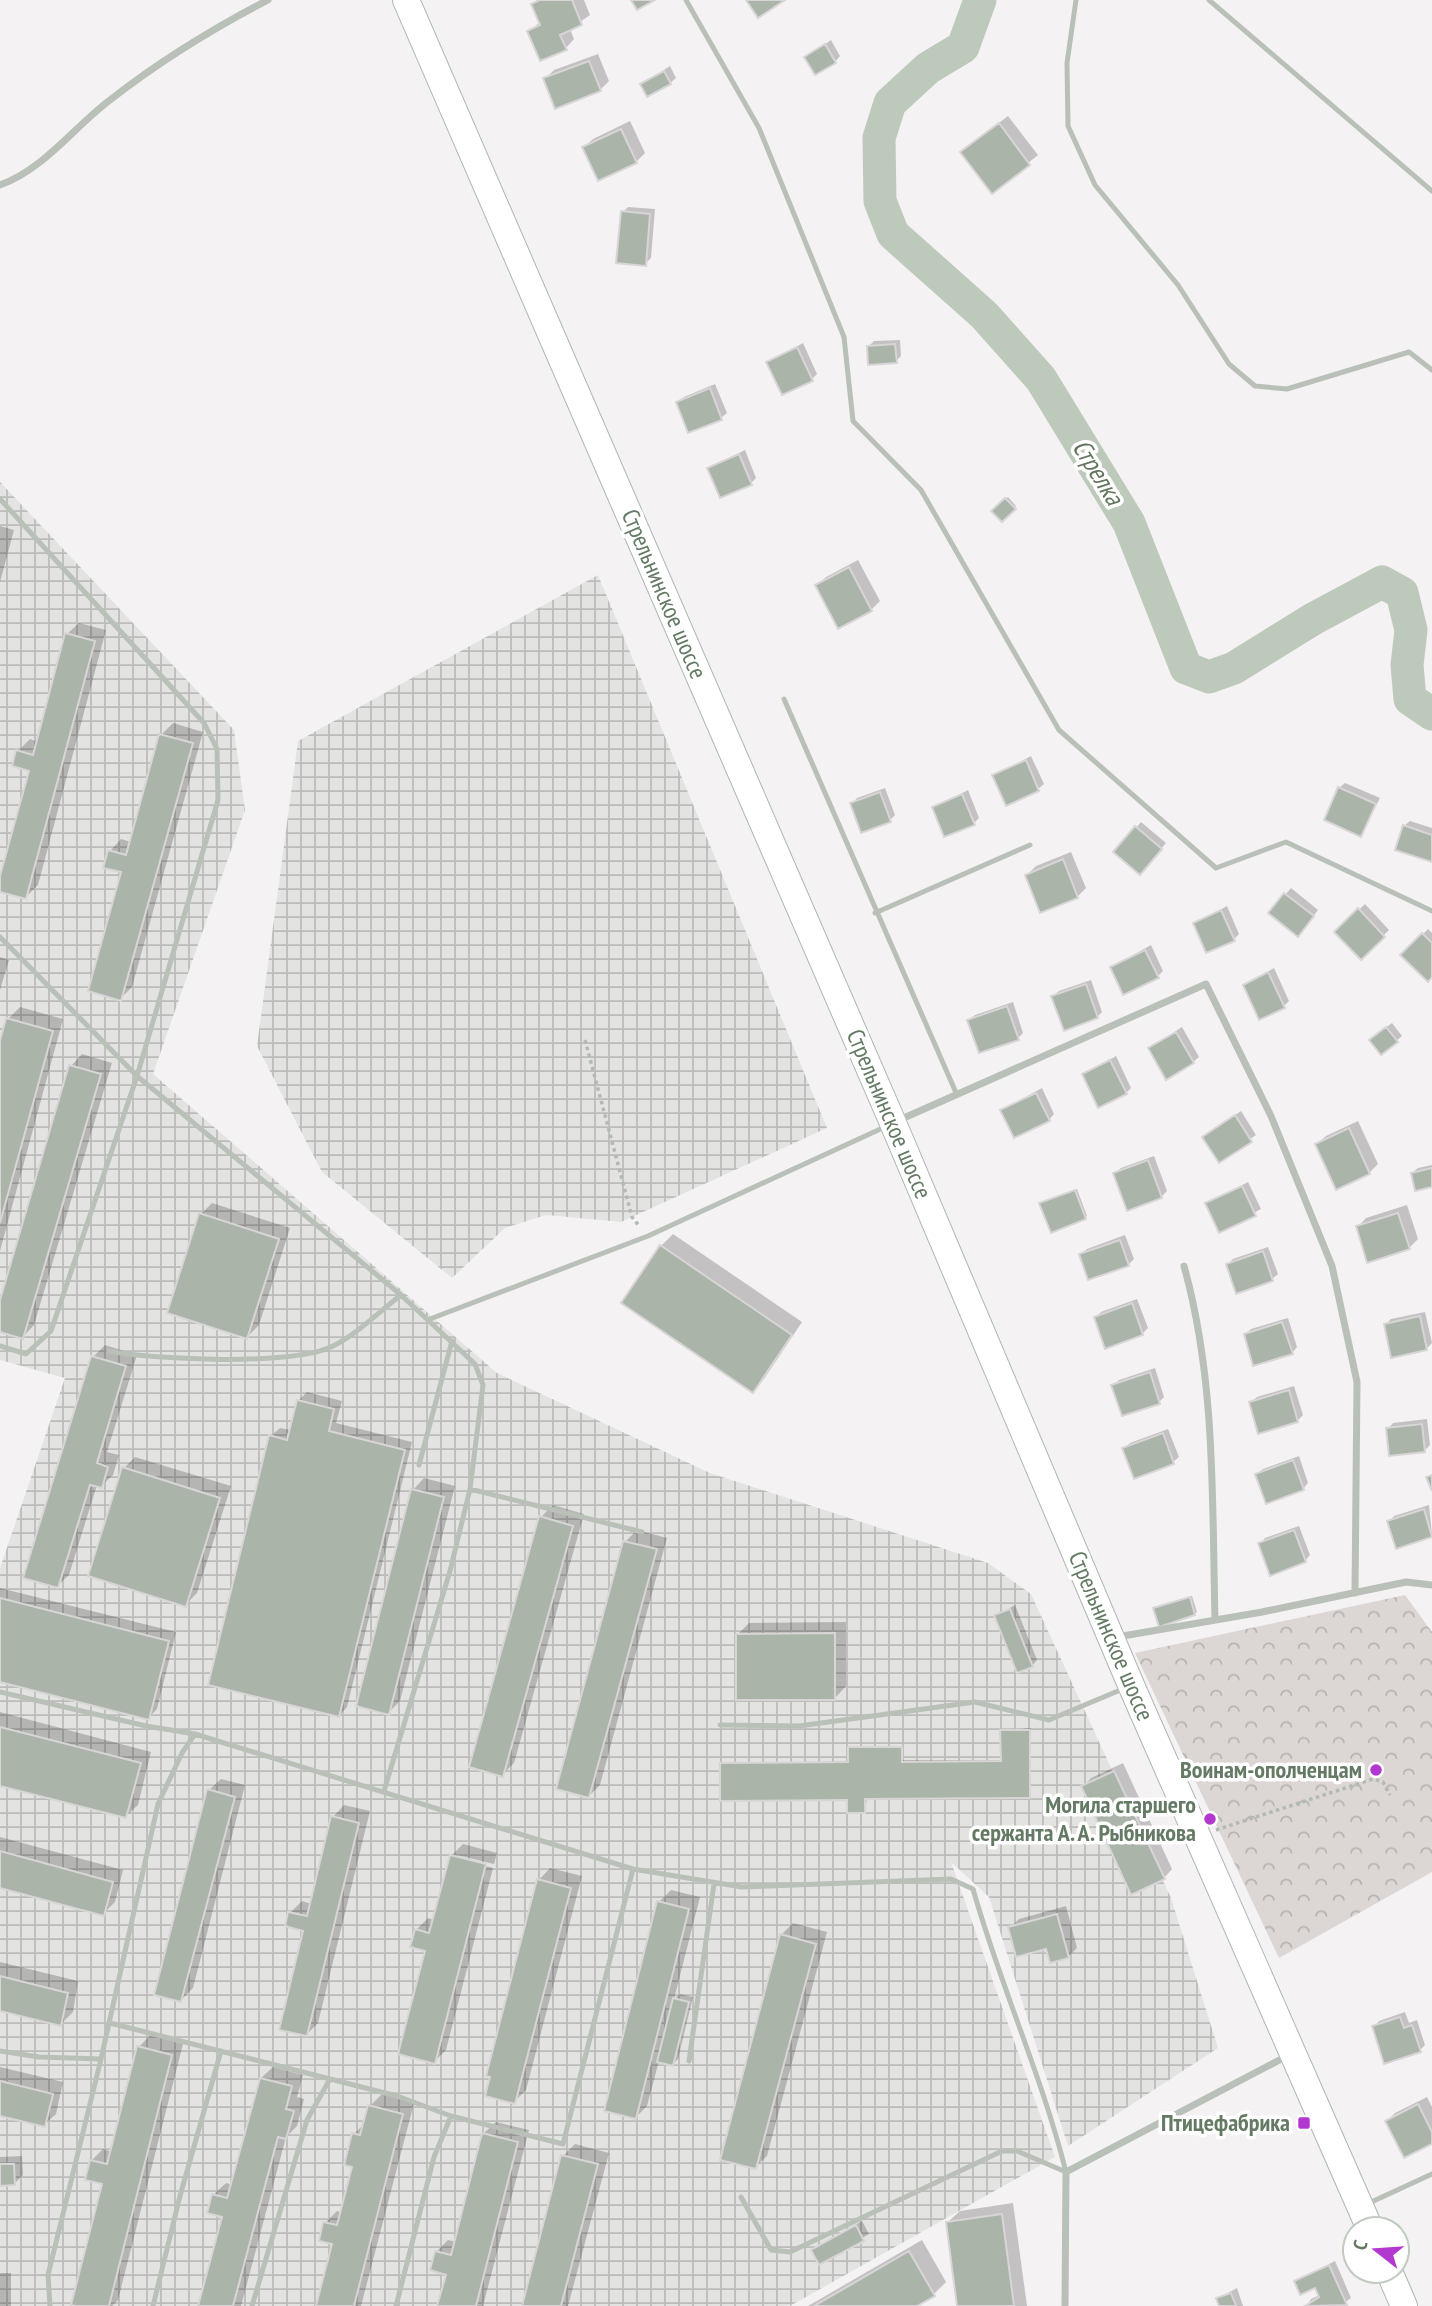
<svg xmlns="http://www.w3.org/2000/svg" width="1432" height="2306" font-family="'PT Sans Narrow',sans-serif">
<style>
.industrial{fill:url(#industrial-grid)}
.forest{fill:url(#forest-crowns)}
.shadow{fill:#0003}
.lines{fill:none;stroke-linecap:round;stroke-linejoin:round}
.river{stroke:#bdc9bb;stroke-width:33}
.building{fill:#aab4a9;stroke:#d7d5d6;stroke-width:2}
.secondary-casing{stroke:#adb7ad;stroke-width:28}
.path{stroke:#b3b9b3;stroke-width:3.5;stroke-dasharray:3.5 3.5;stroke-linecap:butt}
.lane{stroke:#b8c0b8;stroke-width:5}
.street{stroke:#b8c0b8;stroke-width:7}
.secondary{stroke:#fff;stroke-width:26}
.poi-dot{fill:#b338d0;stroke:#fff;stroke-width:2.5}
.labels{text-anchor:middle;stroke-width:7;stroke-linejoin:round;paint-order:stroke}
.street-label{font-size:24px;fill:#647a64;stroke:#fff}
.poi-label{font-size:24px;font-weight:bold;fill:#647a64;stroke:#fff;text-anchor:end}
.water-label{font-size:26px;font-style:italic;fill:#62765e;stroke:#fff}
</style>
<defs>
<pattern id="industrial-grid" width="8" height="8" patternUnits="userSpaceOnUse" patternTransform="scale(1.75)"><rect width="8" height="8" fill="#e3e3e2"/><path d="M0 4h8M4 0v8" fill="none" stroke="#bcbdbb"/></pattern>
<pattern id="forest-crowns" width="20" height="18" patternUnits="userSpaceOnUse" patternTransform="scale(1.75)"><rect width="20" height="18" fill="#dcd6d4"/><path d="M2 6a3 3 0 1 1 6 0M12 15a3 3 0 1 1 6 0" fill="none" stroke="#b6b3b0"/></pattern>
</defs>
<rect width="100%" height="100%" fill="#f5f2f4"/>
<path class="industrial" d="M0,482l234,248 11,80 -92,264 344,299 213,100 278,90 43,31 140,304 47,150 -150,98 -79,-249 -38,-35 104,295 -265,149h-790v-738l65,-190 -65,-18z
M598,575l229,553 -206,94 -75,-7 -41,13 -53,50 -130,-106 -65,-126 41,-305z"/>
<path class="forest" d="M1405,1595l27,37v240l-153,86 -144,-305z"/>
<path class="shadow" d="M537,0h47l6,15 -20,14 4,10 -8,9 -37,-16 11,-10 -7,-18z
M831,40l9,16 -5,6 -28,-5z
M598,54l11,27 -9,9 -55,-11 9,-9z
M670,66l6,12 -6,5 -28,1z
M1008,116l30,39 -46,37 -21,-48z
M630,121l15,32 -9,9 -52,-15 9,-8z
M628,207l27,2 -4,49 -6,6 -22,-52z
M900,340l1,16 -5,5 -28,-14 6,-6z
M803,343l14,31 -5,5 -44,-17z
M715,384l12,29 -6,5 -43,-16 6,-5z
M745,450l11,28 -5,5 -42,-15z
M1008,497l8,9 -14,14 -9,-9z
M0,526l14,4 -14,52z
M858,560l22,41 -9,9 -54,-24 9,-9z
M79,623l27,7 -68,255 -12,12 -26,-7 31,-121 -13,-18 12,-12 8,3 29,-108z
M173,723l30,9 -71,255 -12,12 3,-128 -13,-20 11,-12 10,3 30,-107z
M1031,756l13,28 -6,5 -44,-13z
M1345,783l35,15 -19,37 -22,-47z
M885,788l10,27 -5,5 -38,-16 5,-6z
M968,790l11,28 -5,5 -40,-15z
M1410,821l22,7v32l-28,-34z
M1141,822l25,21 -20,24 -10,-39z
M1071,852l15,36 -9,9 -50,-22 9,-9z
M1291,888l27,22 -15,19 -33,-16z
M1365,904l24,26 -28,28 -25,-26z
M1227,906l12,28 -5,5 -39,-15z
M1428,929l4,4v42l-29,-20z
M1151,945l12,26 -5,5 -46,-9z
M0,957l9,3 -9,30z
M1274,968l15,33 -5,5 -39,-21z
M1091,980l11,32 -5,5 -44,-21 6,-5z
M1013,1002l10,31 -5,5 -49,-18 6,-5z
M20,1007l43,12 -63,232v-204l8,-28z
M1392,1023l10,13 -6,5 -20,-6z
M1182,1027l17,30 -6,5 -43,-14z
M82,1054l30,9 -78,262 -11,12 -23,-7v-24l71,-240z
M1116,1056l15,32 -5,5 -42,-18z
M1042,1088l12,26 -5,6 -47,-10z
M1241,1111l15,24 -37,26 -15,-24z
M1358,1121l20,43 -9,9 -52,-29 9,-8z
M1154,1156l13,35 -6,6 -46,-24 6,-5z
M1432,1165v20l-20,-12 6,-5z
M1248,1182l13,27 -41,22 -13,-28z
M1077,1189l10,27 -2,2 -42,-16z
M212,1203l78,25 -31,97 -12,12 -46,-123z
M1407,1205l11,34 -9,9 -51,-21 8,-9z
M673,1234l129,88 -38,57 -12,11 -91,-144z
M1125,1235l9,24 -6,6 -47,-11 6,-5z
M1268,1247l10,27 -6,5 -44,-15 5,-5z
M1137,1299l11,29 -6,6 -46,-17 5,-5z
M1425,1312l7,31 -6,6 -40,-25 5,-5z
M1288,1318l9,29 -5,6 -46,-19 5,-5z
M105,1345l32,10 -30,97 12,3 -6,20 -12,11 -4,-1 -28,90 -12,11 36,-229z
M1155,1368l9,29 -5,5 -46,-16 6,-6z
M1294,1386l9,29 -6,6 -46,-19 6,-5z
M307,1392l35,9 -6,22 76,19 -65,265 -8,9 -68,-280 9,-8 11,2 7,-29z
M1427,1419l3,26 -5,5 -37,-21 5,-6z
M1168,1429l11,28 -6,5 -38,15 -11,-29 6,-5z
M1299,1456l9,27 -5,6 -46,-15 6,-5z
M135,1457l96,29 -34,107 -12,12 -61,-137z
M424,1478l31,8 -55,215 -12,12 25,-223z
M553,1505l31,9 -70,249 -12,12 39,-258z
M1429,1505l3,30 -35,12 -8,-25 5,-6z
M1299,1526l11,29 -5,6 -45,-17 5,-6z
M637,1530l30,8 -67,247 -11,11 36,-254z
M0,1588l176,44 -19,77 -9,9 -148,-38z
M1192,1596l5,16 -3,2 -37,-7z
M1015,1605l22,55 -5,6 -36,-50z
M846,1622v64l-11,12 -98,-63 12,-12z
M0,1712l151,40 -13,53 -12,11 -126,-32z
M1031,1728l-2,68 -162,2 -2,13 -16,-13 -128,-34 129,-3 2,-15h51v14h99v-29z
M1123,1763l49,106 -8,9 -81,-91 8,-9z
M221,1779l24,6 -52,203 -12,12 28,-210z
M344,1805l26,6 -52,212 -11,11 -2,-105 -15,-16 12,-12 9,3 22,-87z
M0,1837l123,33 -8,32 -12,12 -103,-28z
M463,1844l34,9 -3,11 -37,-9v3l36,10 -47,182 -12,12 -7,-112 -11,-20 12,-12 6,2 17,-64z
M550,1868l32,8 -56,214 -12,12 25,-222z
M671,1890l29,7 -26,102 6,-5 13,3 -15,62 -5,5 -14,-3 -12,45 -11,11 23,-215z
M1066,1906l11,42 -9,9 -58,-29 9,-9z
M793,1923l34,9 -60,224 -12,11 26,-232z
M0,1962l78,19 -5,31 -12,12 -61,-15z
M1405,2012l4,11 8,-3 8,25 -5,5 -46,-23 5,-6z
M150,2035l33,9 -65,256 -6,6h-29l21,-123 -13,-22 12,-12 9,3 27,-105z
M0,2067l63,15 -7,32 -12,11 -44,-10z
M273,2067l30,8 -6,22 7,2 -7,27 -11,11 -45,169h-41l24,-90 -15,-4 5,-18 12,-11 7,2 28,-107z
M382,2094l32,9 -53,203h-43l16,-63 -9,-20 12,-12 5,2 12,-47v-32l11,-11 5,-17z
M1427,2097l5,10v35l-45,-21 8,-8z
M496,2122l33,8 -46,176h-44l9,-33 -11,-22 11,-11 8,2 28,-109z
M575,2144l34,9 -41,153h-45l40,-150z
M22,2156l1,19 -9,9h-14v-27z
M1013,2203l14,103h-68l-11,-84 12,-11z
M862,2221l7,13 -49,29 -7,-12 6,-6z
M922,2240l24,42 -12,12 -20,12h-106z
M1335,2261l16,37 -11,8h-33l4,-7 9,-4 -4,-9 -20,-5z
M0,2273h11v33h-11z
M1237,2288l6,18h-22l-3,-8z"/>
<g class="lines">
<path class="river" d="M980,0l-17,47 -35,21 -38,35 -11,35 1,63 13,33 91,81 57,64 88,144 57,145 23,9 25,-9 79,-49 69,-37 20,11 9,37 -4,35 3,34 22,15"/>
</g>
<path class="building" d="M540,0h32l10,25 -22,10 7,15 -27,11 -13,-30 13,-6 -9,-21z
M631,0h24l-18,10z
M746,0h39l-27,18z
M825,44l11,19 -21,12 -11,-18z
M589,61l12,30 -46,18 -12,-31z
M664,71l7,13 -24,13 -7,-13z
M999,123l31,42 -38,29 -32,-42z
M621,129l16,34 -39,18 -16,-34z
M621,211l29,3 -4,52 -30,-3z
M895,344l2,19 -29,2 -1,-19z
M797,347l16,34 -31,14 -16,-33z
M710,388l12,32 -34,13 -12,-31z
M739,454l13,31 -32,13 -13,-30z
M1005,498l11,11 -14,13 -11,-11z
M849,567l23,44 -34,18 -23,-44z
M65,633l30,8 -69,258 -26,-7v-16l29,-105 -17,-5 4,-16 17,5z
M159,734l34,9 -72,258 -33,-10 33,-119 -18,-4 5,-18 18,5z
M1026,760l13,31 -33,15 -14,-31z
M1338,787l38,17 -15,33 -37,-17z
M880,792l11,30 -30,11 -11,-30z
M962,794l13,31 -31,12 -12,-30z
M1403,825l29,10v27l-37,-12z
M1135,826l27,23 -22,26 -27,-23z
M1063,859l15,39 -38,15 -15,-38z
M1284,893l30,23 -16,21 -30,-24z
M1358,908l27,29 -24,23 -27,-28z
M1221,910l14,31 -29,12 -13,-30z
M1422,933l10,10v34l-4,5 -28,-27z
M1145,950l14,28 -36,17 -13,-28z
M1268,972l17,36 -26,12 -16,-35z
M1086,984l12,34 -34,13 -13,-35z
M1007,1006l12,34 -40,13 -12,-33z
M6,1018l47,13 -53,192v-182z
M1386,1027l12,15 -17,13 -12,-15z
M1176,1032l18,31 -28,17 -18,-32z
M1110,1060l17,34 -29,14 -16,-34z
M69,1065l32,9 -78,265 -23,-7v-32z
M1036,1093l14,28 -36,17 -14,-28z
M1235,1115l17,27 -33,21 -17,-26z
M1349,1128l21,46 -34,16 -21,-46z
M1148,1160l14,38 -35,13 -14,-38z
M1432,1168v19l-17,4 -4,-18z
M1242,1186l14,30 -37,17 -14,-30z
M1075,1190l11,29 -35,14 -12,-30z
M199,1213l80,26 -32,100 -80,-26z
M1398,1213l12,36 -43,14 -11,-37z
M1120,1240l9,26 -41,14 -9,-26z
M660,1245l132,90 -39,58 -132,-90z
M1263,1251l10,30 -37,13 -10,-30z
M1132,1303l11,32 -38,14 -11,-32z
M1420,1316l7,34 -36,8 -7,-34z
M1282,1322l11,32 -40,12 -9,-32z
M91,1356l35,10 -29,97 11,4 -6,21 -12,-3 -32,103 -35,-10z
M1150,1372l10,32 -38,12 -11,-31z
M1289,1390l9,32 -40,12 -9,-32z
M297,1400l37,9 -5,22 76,19 -66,267 -131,-32 61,-250 18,5z
M1422,1424l3,28 -36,4 -3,-28z
M1163,1433l11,31 -40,15 -12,-31z
M1293,1460l11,30 -38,14 -11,-30z
M122,1467l98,31 -34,109 -98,-31z
M1432,1475v16l-6,-14z
M411,1489l33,8 -55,218 -33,-9z
M1424,1509l8,28 -36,12 -9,-28z
M539,1516l34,10 -70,251 -34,-10z
M1294,1530l12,32 -36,14 -12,-33z
M623,1541l34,8 -68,249 -33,-9z
M1190,1597l5,18 -36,12 -6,-19z
M0,1598l169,43 -20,79 -149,-38z
M1010,1609l23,58 -16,6 -23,-58z
M835,1633v67h-99v-66z
M0,1727l141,36 -15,55 -126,-32z
M1000,1730h30v68l-165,1v14h-18v-13l-127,1v-38l128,-1v-15h54v15l99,-1z
M1114,1771l51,108 -34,16 -50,-109z
M207,1789l28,8 -54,205 -27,-7z
M331,1816l28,7 -52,213 -28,-6 24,-99 -18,-5 3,-14 19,4z
M0,1851l113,31 -9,34 -104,-28z
M450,1855l36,9 -51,200 -37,-10 27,-103 -15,-4 5,-18 14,4z
M537,1879l34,9 -56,216 -30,-8 5,-19 -4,-1z
M657,1901l32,8 -53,210 -32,-8z
M1057,1914l12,44 -19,5 -4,-14 -30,8 -8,-30z
M780,1934l36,10 -60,225 -36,-9z
M0,1976l68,17 -7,33 -61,-15z
M673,1998l16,4 -16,64 -16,-4z
M1400,2017l4,11 8,-3 9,27 -37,12 -12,-38z
M137,2046l35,9 -63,251h-33l-5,-1 31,-121 -17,-4 5,-20 17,4z
M260,2078l32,8 -6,23 8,2 -8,28 -8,-2 -45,169h-35l24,-89 -15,-4 5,-19 15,4z
M0,2081l53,13 -8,33 -45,-11z
M1418,2104l14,28v12l-28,14 -19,-37z
M368,2105l35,9 -49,192h-38l16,-62 -13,-3 4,-19 14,3 15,-58 -8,-2 8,-32 8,2z
M482,2133l36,9 -42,164h-39l9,-31 -16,-5 5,-19 16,4z
M561,2155l37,9 -37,142h-39z
M0,2164h14l1,21 -15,1z
M1002,2214l12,92h-57l-11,-84z
M856,2225l8,16 -45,24 -8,-15z
M909,2251l26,45 -18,10h-103z
M1329,2265l18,40 -42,1 14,-9 -4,-9 -15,7 -6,-14z
M1231,2293l5,13h-17l-3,-8z"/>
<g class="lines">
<g class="secondary-casing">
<path id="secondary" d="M406,0l487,1123 238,562 239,544
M1389,2271l15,35"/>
</g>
<path class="path" d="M585,1040l47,177 8,10
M1216,1830l157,-51 10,3 7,13"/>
<path class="lane" d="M686,0l73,128 85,209 9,84 68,69 138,240 157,138 70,-26 146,69
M1076,0l-9,63 1,63 27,59 83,100 51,79 26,22 32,3 122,-37 23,18
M1209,0l223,191
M0,499l204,224 13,26 1,51 -81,276 -86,255 -25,23 -26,-8
M784,699l173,396
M875,913l155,-68
M0,937l137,139 264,219 74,69 8,21 -13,104 -20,82 -66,220
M430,1319l218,-83 239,-110
M109,1351c44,9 185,15 224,-5 24,-12 47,-35 68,-51
M419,1465l33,-124
M470,1489l172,43
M0,1692l146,34 49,8
M720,1725l79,1 176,-24 74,18 76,-32
M110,2023l287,73 54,20 112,28 70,-275
M0,2051l39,6 62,2 57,-255 24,-51 13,-19 438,135 109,18 209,-8 22,10c27,96 69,187 93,283
M689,2061l25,-177
M741,2197l30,53 19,2 212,-101h15l49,21
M1367,2204l65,-30
M50,2306l-2,-31 53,-216
M153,2306l27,-110 41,-145
M252,2306l55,-186 23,-41
M396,2306l38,-149 17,-41"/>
<path class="street" d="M0,185c43,-15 74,-58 110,-85 50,-39 102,-71 158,-100
M897,1121l309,-137 65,132 61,150 25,116 -2,211
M1184,1266c32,115 28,235 31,354
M1117,1637l145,-25 144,-30 26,3
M1065,2306l1,-134 221,-116"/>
<use href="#secondary" class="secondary"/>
</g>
<g class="poi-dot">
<circle cx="1376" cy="1770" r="7"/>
<circle cx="1210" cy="1819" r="7"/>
<rect x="1297" y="2116" width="14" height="14" rx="3.5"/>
</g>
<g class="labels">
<g class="street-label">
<text transform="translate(664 594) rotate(67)" y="8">Стрельнинское шоссе</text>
<text transform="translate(889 1114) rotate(67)" y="8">Стрельнинское шоссе</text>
<text transform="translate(1111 1636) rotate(67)" y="8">Стрельнинское шоссе</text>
</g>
<g class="poi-label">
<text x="1362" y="1778">Воинам-ополченцам</text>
<text x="1196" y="1813">Могила старшего<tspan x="1196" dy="28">сержанта А. А. Рыбникова</tspan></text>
<text x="1290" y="2131">Птицефабрика</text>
</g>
<g class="water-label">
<text transform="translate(1098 472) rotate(58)" y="9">Стрелка</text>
</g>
</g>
<g transform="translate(1376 2250) rotate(287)"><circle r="33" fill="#ffffff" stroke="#c1cac1" stroke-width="2"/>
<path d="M0-5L12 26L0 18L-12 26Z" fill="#b338d0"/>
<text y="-10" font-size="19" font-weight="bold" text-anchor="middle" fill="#647a64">С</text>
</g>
</svg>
